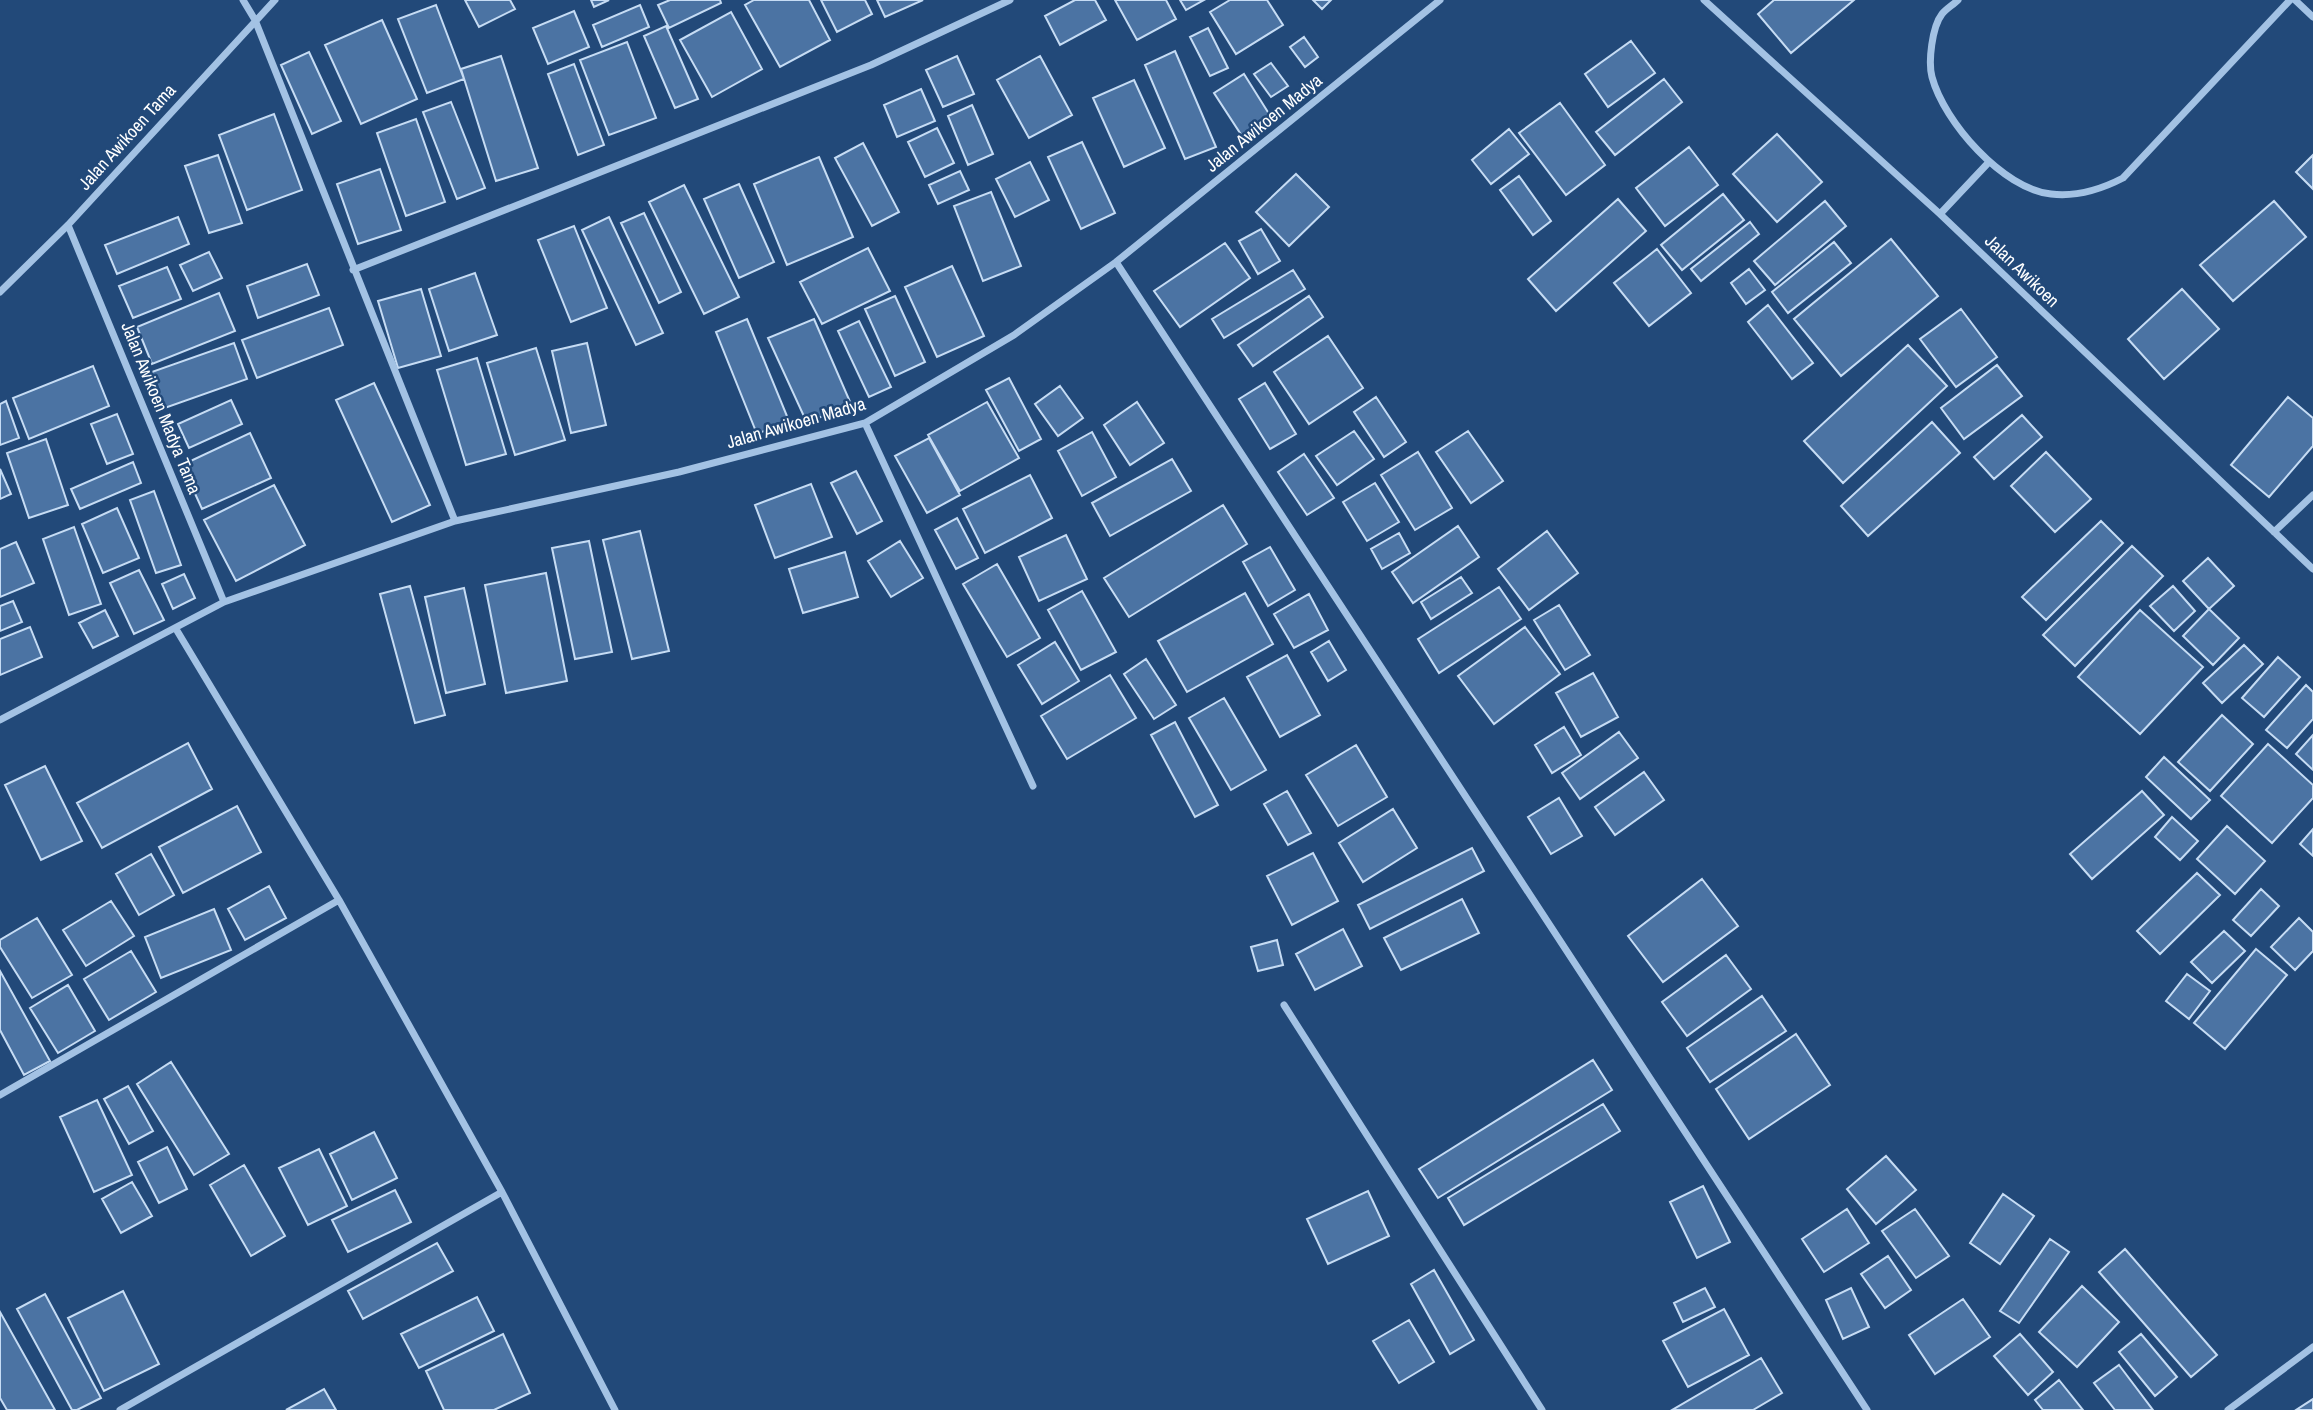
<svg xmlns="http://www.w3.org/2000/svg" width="2313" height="1410" font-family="'Archivo Narrow',sans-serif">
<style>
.building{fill:#4b73a3;stroke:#c6dcf4;stroke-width:2}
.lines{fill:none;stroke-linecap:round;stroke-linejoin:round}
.minor{stroke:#a3c2e4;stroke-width:7}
.labels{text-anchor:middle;stroke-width:5;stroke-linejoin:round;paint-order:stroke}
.street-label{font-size:18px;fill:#fff;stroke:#224979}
</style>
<rect width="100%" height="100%" fill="#224979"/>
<path class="building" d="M465,0h45l5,9 -36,18z
M591,0h18l-15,7z
M670,0h50l1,3 -52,25 -11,-23z
M754,0h55l21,40 -50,27 -35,-62z
M821,0h44l7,14 -35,18z
M877,0h46l-38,17z
M1075,0h20l11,20 -46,25 -15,-29z
M1115,0h51l10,19 -39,21z
M1180,0h24l-18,10z
M1230,0h37l16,25 -47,29 -26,-42z
M1313,0h18l-9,9z
M1774,0h80l-63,53 -33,-39z
M436,5l28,74 -37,14 -29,-74z
M640,5l9,22 -47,20 -9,-22z
M574,11l15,36 -41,17 -15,-36z
M731,12l31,57 -50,28 -32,-57z
M382,20l35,79 -56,25 -36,-79z
M666,26l32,73 -23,9 -31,-72z
M1208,28l20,40 -18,8 -20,-39z
M1304,37l14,20 -13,10 -15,-20z
M1631,41l24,32 -47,34 -23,-33z
M627,42l29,76 -47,17 -29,-75z
M1175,51l41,96 -31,12 -40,-94z
M309,52l32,69 -29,13 -31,-69z
M501,56l37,112 -42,13 -35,-112z
M957,56l17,38 -31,13 -17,-37z
M1040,56l32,59 -43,23 -32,-58z
M1271,63l17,23 -17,11 -17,-23z
M574,64l30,81 -26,10 -30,-81z
M1244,74l27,43 -29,19 -28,-43z
M1664,79l18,23 -67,53 -19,-23z
M1134,80l31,68 -41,19 -31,-69z
M921,89l14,32 -38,16 -13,-32z
M451,102l34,86 -28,11 -34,-87z
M1560,103l45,62 -39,30 -47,-62z
M972,105l21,49 -25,11 -20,-49z
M274,114l28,76 -55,20 -28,-75z
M416,119l29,83 -39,14 -29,-83z
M937,128l17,35 -29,14 -17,-35z
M1509,129l20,25 -38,30 -19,-24z
M1777,134l45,48 -45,40 -44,-48z
M1082,142l33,71 -34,16 -33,-72z
M863,143l36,69 -27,14 -37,-68z
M1689,147l29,38 -53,41 -29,-38z
M218,155l24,68 -33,10 -24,-67z
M2313,155v34l-17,-17z
M819,157l34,80 -66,28 -33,-81z
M1030,162l19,38 -34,17 -19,-38z
M380,169l21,61 -43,14 -21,-60z
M960,171l9,19 -31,14 -9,-19z
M1296,174l33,33 -40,39 -33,-34z
M1519,176l32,45 -18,14 -33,-45z
M739,184l35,78 -35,16 -35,-79z
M684,185l55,112 -35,17 -55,-112z
M991,192l30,74 -38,15 -29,-75z
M1723,194l21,26 -62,50 -21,-25z
M1618,199l28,32 -90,80 -28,-32z
M1825,201l21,25 -71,59 -21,-24z
M2274,201l32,36 -73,64 -33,-36z
M644,213l37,79 -22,11 -38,-80z
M178,217l11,27 -72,30 -12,-29z
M609,217l54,116 -27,12 -54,-115z
M1750,222l9,12 -58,47 -10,-12z
M574,226l33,82 -36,14 -33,-82z
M1261,229l19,32 -22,13 -19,-33z
M1891,239l47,57 -97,80 -47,-57z
M1834,242l17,21 -63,50 -16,-21z
M1225,243l25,35 -70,49 -26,-36z
M868,248l22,43 -68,33 -22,-42z
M1657,249l34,44 -42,33 -35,-43z
M209,252l13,26 -29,13 -13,-26z
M307,264l12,31 -61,23 -11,-32z
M952,266l32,70 -47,21 -32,-70z
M167,267l14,32 -48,19 -14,-32z
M1749,269l16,21 -19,14 -15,-21z
M1293,270l12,19 -81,49 -12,-19z
M475,273l22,62 -48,16 -20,-62z
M421,289l20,67 -43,12 -20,-67z
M2182,289l37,40 -55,50 -36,-40z
M219,293l16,38 -83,33 -15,-37z
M895,296l30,66 -30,14 -30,-67z
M1309,296l14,21 -70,49 -15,-21z
M1768,305l45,58 -21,16 -44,-57z
M329,308l14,37 -86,33 -15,-38z
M1961,309l36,48 -41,30 -36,-48z
M747,319l42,102 -32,13 -41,-102z
M814,319l37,85 -44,19 -39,-85z
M859,321l32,66 -22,10 -31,-66z
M1328,336l35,52 -54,36 -35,-52z
M234,343l13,36 -88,31 -13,-36z
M587,343l19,82 -35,8 -19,-82z
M1908,345l39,41 -104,97 -39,-42z
M536,348l29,92 -50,15 -28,-92z
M477,358l29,96 -40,11 -29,-95z
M1997,365l25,31 -58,43 -23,-31z
M93,366l16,40 -80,33 -16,-41z
M1009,378l32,61 -22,12 -33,-61z
M374,383l56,122 -38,17 -56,-122z
M1265,383l31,51 -26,15 -31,-50z
M1060,386l23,32 -25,18 -23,-32z
M1376,397l30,45 -22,15 -30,-45z
M2288,397l25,21v28l-44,51 -38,-32z
M231,400l11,24 -53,24 -11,-24z
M6,401l13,37 -19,7v-41z
M987,402l32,56 -59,33 -32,-56z
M1137,402l27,41 -34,22 -26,-40z
M117,414l16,40 -26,10 -16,-40z
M2022,415l20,22 -48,42 -20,-22z
M1932,422l28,31 -92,83 -27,-30z
M1354,431l20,28 -37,26 -21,-29z
M1468,431l35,50 -32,22 -35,-51z
M1092,432l24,45 -34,19 -24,-45z
M250,433l21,45 -69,31 -20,-44z
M929,438l31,57 -33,18 -32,-57z
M46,439l22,66 -39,13 -22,-65z
M1418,452l34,56 -37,22 -34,-55z
M2046,452l45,47 -36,33 -44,-46z
M1304,454l30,44 -27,17 -29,-43z
M1172,459l19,32 -81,45 -18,-33z
M133,462l8,21 -61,26 -9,-20z
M0,469l11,25 -11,5z
M856,471l26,50 -25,13 -26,-51z
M1030,475l22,43 -67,35 -22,-44z
M1375,483l24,39 -32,19 -24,-39z
M811,484l21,53 -57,21 -20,-53z
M274,485l31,60 -69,36 -32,-61z
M154,491l27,74 -25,8 -26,-73z
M1223,505l24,39 -118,73 -25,-39z
M117,508l22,50 -36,15 -21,-49z
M957,518l21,40 -22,11 -21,-39z
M2101,521l22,22 -77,77 -24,-23z
M1458,526l21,31 -66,46 -21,-31z
M74,527l27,77 -32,11 -26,-76z
M640,531l29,120 -37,8 -29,-119z
M1547,531l31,42 -49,37 -31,-41z
M1399,533l11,20 -28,16 -11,-20z
M1066,535l21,44 -48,22 -20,-44z
M589,541l23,111 -37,7 -23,-111z
M900,541l23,37 -32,19 -23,-36z
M16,542l18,41 -34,14v-48z
M2132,546l31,30 -88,90 -32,-31z
M1270,547l25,43 -27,16 -25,-44z
M845,552l13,45 -55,16 -14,-44z
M2208,558l26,28 -25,23 -26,-28z
M997,564l43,74 -33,19 -44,-73z
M139,570l25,50 -30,14 -24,-51z
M546,573l21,108 -61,12 -21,-108z
M184,574l11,24 -22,11 -11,-25z
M1461,577l11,16 -41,26 -10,-17z
M410,586l35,129 -30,8 -35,-129z
M2173,586l22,25 -21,20 -24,-25z
M1499,587l22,32 -82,54 -21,-34z
M464,588l21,96 -39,9 -21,-96z
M1082,591l34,61 -35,18 -33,-60z
M1245,593l28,51 -86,48 -29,-51z
M1309,594l19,36 -34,18 -20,-34z
M13,601l9,21 -22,9v-25z
M1559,605l31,50 -25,15 -31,-50z
M2209,609l30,29 -26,27 -30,-29z
M105,610l13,26 -25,12 -14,-25z
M2140,610l63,57 -63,67 -62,-57z
M30,627l12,30 -42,18v-36z
M1525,627l35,47 -66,50 -36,-48z
M1329,641l17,29 -18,11 -17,-29z
M1055,642l24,39 -37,23 -24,-39z
M2244,645l19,19 -41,39 -19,-20z
M1287,655l33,60 -40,22 -33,-60z
M2278,657l22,20 -36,40 -22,-19z
M1146,659l30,46 -22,14 -30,-45z
M1593,673l25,44 -37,20 -25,-44z
M1110,675l26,43 -69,41 -26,-43z
M2306,685l7,7v27l-26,29 -21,-18z
M1224,698l42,72 -35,20 -42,-72z
M2222,715l31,29 -43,47 -32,-29z
M1175,722l43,83 -23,12 -44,-82z
M1564,727l17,28 -29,18 -17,-28z
M1619,732l19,26 -58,41 -18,-26z
M2313,735v35l-17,-16z
M188,743l24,46 -110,59 -25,-45z
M2268,744l45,41v13l-41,45 -51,-47z
M1356,745l31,52 -49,29 -32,-51z
M2164,757l46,43 -19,19 -45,-42z
M45,766l37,75 -41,19 -36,-75z
M1644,772l20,28 -49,35 -20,-28z
M1287,791l24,42 -23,12 -24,-41z
M2142,791l22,24 -72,64 -22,-25z
M1559,798l23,38 -31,18 -23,-37z
M237,806l24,46 -78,41 -24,-46z
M1393,809l24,39 -54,34 -24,-39z
M2172,817l26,24 -18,19 -25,-23z
M2227,826l38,35 -30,33 -38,-35z
M2313,829v27l-13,-12z
M1472,848l12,23 -114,58 -12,-24z
M1313,853l25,48 -46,24 -25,-49z
M151,854l23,41 -35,20 -23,-41z
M2197,873l23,22 -60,59 -23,-23z
M1702,879l36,47 -75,56 -35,-46z
M269,886l17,32 -41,22 -17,-31z
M2261,889l18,17 -28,30 -18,-16z
M1462,899l17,34 -78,37 -17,-32z
M111,901l23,35 -48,30 -23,-36z
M214,909l17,41 -70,28 -16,-41z
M37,918l35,57 -40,23 -32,-51v-7z
M2299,918l14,14v19l-18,19 -24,-23z
M1343,929l19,37 -47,24 -19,-36z
M2224,931l21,20 -33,32 -21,-21z
M1277,940l6,25 -25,6 -7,-24z
M2256,949l31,26 -62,74 -31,-26z
M131,951l25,41 -47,28 -25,-41z
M1726,955l25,34 -64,47 -25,-34z
M0,971l50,90 -26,14 -24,-45z
M2187,974l23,17 -21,28 -23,-18z
M68,985l27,46 -37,22 -28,-45z
M1762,996l24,35 -76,51 -23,-34z
M1796,1034l34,51 -81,54 -33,-50z
M1593,1060l19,30 -174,108 -19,-29z
M171,1062l58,92 -35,21 -57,-91z
M128,1086l25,45 -24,13 -25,-45z
M97,1100l35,75 -38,17 -34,-75z
M1603,1104l17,27 -156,94 -16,-27z
M374,1132l23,46 -45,22 -22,-46z
M167,1147l20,42 -28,14 -21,-41z
M319,1149l28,57 -39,19 -29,-57z
M1886,1156l30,34 -40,34 -29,-35z
M244,1165l41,71 -34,20 -41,-71z
M132,1182l20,34 -31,17 -19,-34z
M1703,1186l27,56 -33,16 -27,-56z
M395,1190l16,32 -63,30 -16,-32z
M1368,1191l21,45 -61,28 -21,-45z
M2003,1194l31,22 -34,48 -30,-21z
M1847,1209l22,34 -45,29 -22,-33z
M1915,1209l34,47 -33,22 -34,-47z
M2050,1239l19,13 -50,71 -19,-12z
M437,1243l16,28 -90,48 -15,-28z
M2125,1249l92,106 -26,22 -92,-105z
M1888,1256l23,34 -26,18 -24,-34z
M1434,1270l40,70 -24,14 -39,-70z
M2082,1286l37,36 -42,45 -38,-35z
M1705,1288l10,19 -32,15 -9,-19z
M1851,1288l18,39 -26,12 -17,-39z
M123,1291l36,73 -55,27 -36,-73z
M45,1294l56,104 -24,12h-5l-55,-101z
M477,1297l17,34 -75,37 -18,-34z
M1963,1299l27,38 -55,37 -26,-39z
M1724,1309l25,46 -61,32 -25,-46z
M0,1312l55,98h-48l-7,-12z
M1409,1320l25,42 -35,21 -26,-42z
M503,1334l27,59 -36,17h-50l-18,-39z
M2020,1334l33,38 -25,23 -34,-39z
M2141,1334l36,43 -22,19 -36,-44z
M1761,1358l21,35 -29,17h-81z
M2119,1365l34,45h-38l-21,-27z
M2059,1380l24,30h-40l-8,-10z
M324,1389l12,21h-50z
M2313,1399v11h-17z"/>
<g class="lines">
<path class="minor" d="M243,0l12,20 200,501
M1704,0l236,214 373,355
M1958,0c-5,5 -12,9 -16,14 -10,13 -14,48 -10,63 12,45 71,112 119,117 26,3 49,-4 72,-16l167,-178
M2295,0l18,17
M1940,214l49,-52
M68,225l156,377
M1116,262l751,1148
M353,270l518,-205 139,-65
M0,292l68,-67 207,-225
M865,423l168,363
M2274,532l39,-37
M176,629l163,271 163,292 113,218
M0,720l224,-118 231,-81 224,-49 186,-49 149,-88 102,-73 324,-262
M1284,1005l258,405
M0,1095l339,-195
M120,1410l382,-218
M2228,1410l85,-63"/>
</g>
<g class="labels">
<g class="street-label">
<text transform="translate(1264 123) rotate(-39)" y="6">Jalan Awikoen Madya</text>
<text transform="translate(127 137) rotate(-48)" y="6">Jalan Awikoen Tama</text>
<text transform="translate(2022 271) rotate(44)" y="6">Jalan Awikoen</text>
<text transform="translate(161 408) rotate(68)" y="6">Jalan Awikoen Madya Tama</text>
<text transform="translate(796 423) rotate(-16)" y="6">Jalan Awikoen Madya</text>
</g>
</g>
</svg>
